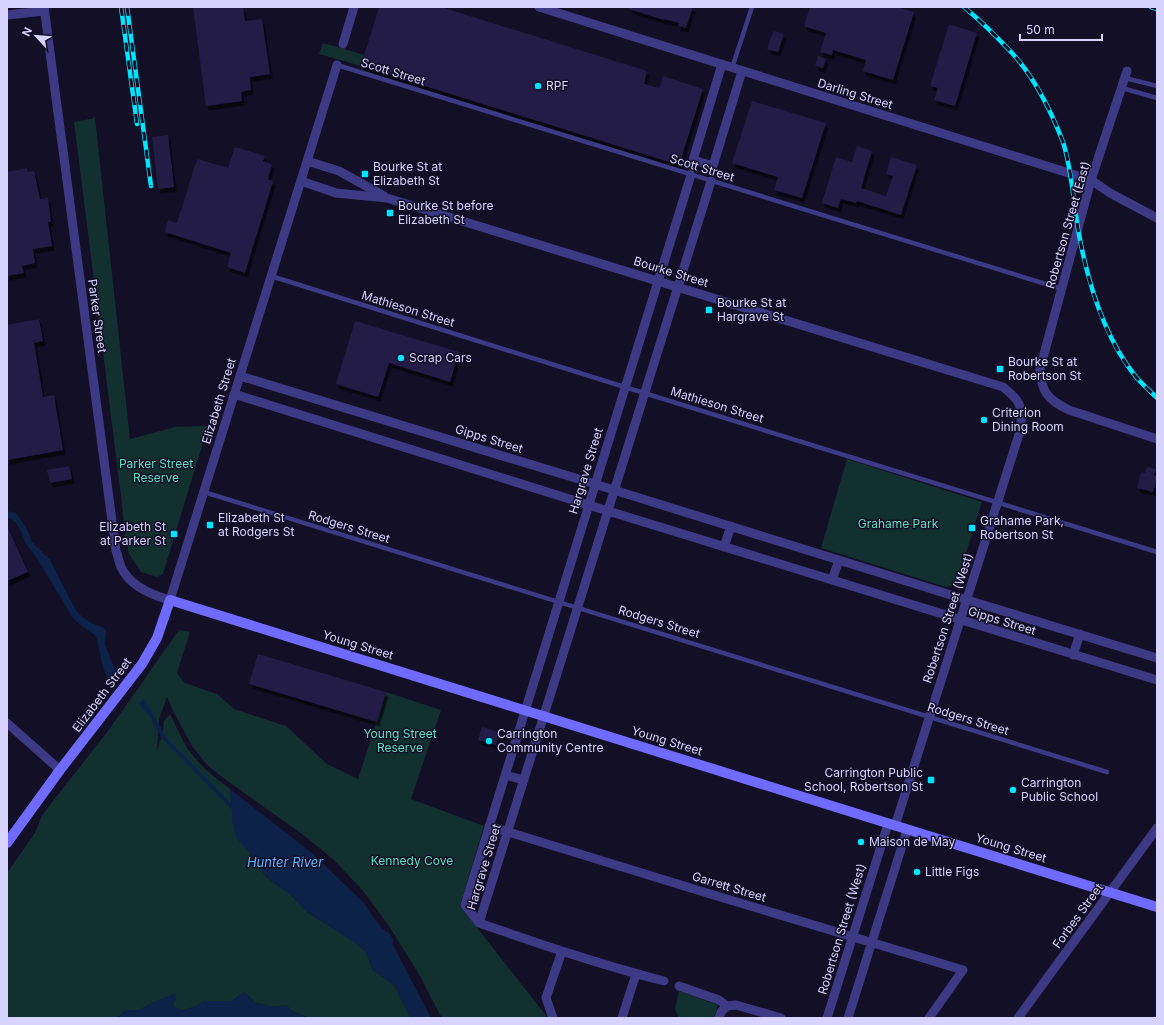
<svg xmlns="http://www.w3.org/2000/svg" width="1164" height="1025" font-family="Inter,sans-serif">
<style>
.green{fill:#12302f}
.water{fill:#0c2248}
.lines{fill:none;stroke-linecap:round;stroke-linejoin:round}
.stream{stroke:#0c2248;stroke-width:3.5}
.building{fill:#241b47;filter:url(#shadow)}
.service{stroke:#3d3a85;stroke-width:4.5}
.minor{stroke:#3d3a85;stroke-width:9}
.secondary{stroke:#6f6bff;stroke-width:10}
.rail-casing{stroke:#00e5ff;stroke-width:4.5}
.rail{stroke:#130f26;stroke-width:3;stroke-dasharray:9;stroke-linecap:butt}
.poi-dot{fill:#00e5ff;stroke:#130f26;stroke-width:1.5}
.labels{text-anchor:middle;stroke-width:3;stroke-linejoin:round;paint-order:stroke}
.street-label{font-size:12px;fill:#d9d4ff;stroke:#130f26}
.poi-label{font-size:12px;fill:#d9d4ff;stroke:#130f26;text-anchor:start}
.park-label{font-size:12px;fill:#5fe0c0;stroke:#130f26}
.water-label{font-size:13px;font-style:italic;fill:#62b6ff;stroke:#130f26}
</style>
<defs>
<filter id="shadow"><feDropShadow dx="2.5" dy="4.5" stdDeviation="0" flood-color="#0009"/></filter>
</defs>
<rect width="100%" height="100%" fill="#130f26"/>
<path class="green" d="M323,43l42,12 -4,11 -42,-12z
M95,118l35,321 45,-12 33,-1 -45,148 -6,3 -16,-5 -12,-18 -4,-18 -4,-40 -47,-374z
M847,459l135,43 -23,74 -5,9 -8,2 -125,-39z
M179,630l11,2 -13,41 8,10 32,11 17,15 52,17 41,38 31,15 28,-87 55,18 -30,89 73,27 -24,80 88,112h-106l-13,-24 -6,-13 -34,-55 -26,-35 -29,-31 -32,-26 -76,-54 -18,-14 -16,-20 -18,-33 -7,-16 -8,22 -2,33 6,-21 1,-10 6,-7c8,15 14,32 25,44 10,12 23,22 35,31l2,19v13l34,56 23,16 18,19 46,29 13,11 7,18 21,15 17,33h-102l-17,-7 -6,-6 -12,2 -18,-4 -12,-11 -12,9h-28l-10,6 -11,3 -9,-3 -1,-4 2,-9 -23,9 -13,7 -14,1 -8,7h-110v-145l28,-40 7,-18 66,-84z
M679,991l39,14 -4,13h-35l-4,-9z"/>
<path class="water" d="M7,511l9,2 11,16 5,13 18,18 25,49c7,9 17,16 28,18l3,4 -1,14 11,27 -2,3 -5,4c-6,-5 -10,-31 -12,-40l-2,-4 -12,-8 -10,-9 -35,-58 -13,-18 -4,-11 -5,-8 -6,-5 -3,1z
M144,699l19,32 -1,5 -8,-9 -3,-9 -12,-14z
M230,789l82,64 52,50 18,26 5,3 1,-1 6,10 -2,2 39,75h-20l-17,-33 -21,-15 -7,-18 -13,-11 -46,-29 -18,-19 -23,-16 -12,-18 -18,-22 -4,-16v-13z
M244,992l12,11 18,4 12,-2 6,6 17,7h-192l8,-7 14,-1 13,-7 23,-9 1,5 -3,4 1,4 9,3 11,-3 10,-6h28z"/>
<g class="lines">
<path class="stream" d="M161,733l1,3 74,75"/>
</g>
<path class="building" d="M193,7h50l2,14 17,-2 8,55 -20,3 1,13 -10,2 1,9 -36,5z
M379,7h62l206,64 -3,13 15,4 4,-12 40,13 -24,76 -318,-99z
M629,7h64l-7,21 -8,-2 1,-3 -15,-4v1l-35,-11z
M810,7h87l17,5 -21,68 -30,-9 3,-11 -33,-10 -1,5 -12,-3 6,-19 -22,-7z
M949,24l28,9 -22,73 -21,-6 4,-12 -8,-2z
M773,31l11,3 -6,18 -11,-3z
M818,56l8,3 -3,9 -8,-2z
M752,101l74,22 -24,75 -28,-8 4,-13 -46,-14z
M168,135l6,52 -16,2 -6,-52z
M857,146l15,5 -11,37 25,8 7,-20 -7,-2 5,-17 26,8 -16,50 -44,-14 -1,2 -15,-4 -3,9 -16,-5 14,-46 16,5z
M235,147l30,9 -2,5 9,3 -4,15 5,2 -28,92 -18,-6 4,-14 -66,-21 3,-12 9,3 20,-64 31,9z
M27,168l1,4 6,-1 6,28 8,-1 3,24h-3l4,24 -19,3 2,14 -13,3 2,7 -17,3v-104z
M39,319l4,22 -9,2 9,54 11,-2 9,55 -56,10v-135z
M355,321l104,31 -9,30 -61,-19 -11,34 -42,-13z
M69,466l3,13 -22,4 -3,-13z
M1147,467l9,2 -2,6 3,1v2l-4,14 -16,-4 4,-16 4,1z
M7,526l21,46 -21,9z
M258,654l128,38 -9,30 -128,-38z
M482,727l17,5 -3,13 -18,-5z"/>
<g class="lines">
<path class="service" d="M337,65l725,224
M732,68l20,-61
M1125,78l32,8
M1122,88l35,10
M271,276l344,108 542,168
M204,492l903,280"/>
<path class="minor" d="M44,7l72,544c2,5 3,11 5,16 9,19 30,28 49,33l167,-535
M539,7l552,173 19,13 47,25
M7,15l37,-4
M343,44l11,-37
M722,64l-29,96 20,6 29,-95
M1127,71l-36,109 -51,189c1,6 1,12 3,17 3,12 16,19 26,24l88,29
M307,161l32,10 45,25
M301,181l35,12 51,5 616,189c18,14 19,19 18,41l-126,398
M240,376l345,105 382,119 190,58
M234,394l374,117 549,169
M724,547l7,-21
M832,580l7,-20
M1073,655l7,-21
M7,723l53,47
M505,775l19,5
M489,826l218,67 256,77 -34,48
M479,923l-14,-18 226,-730
M479,923l232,-742
M479,923c61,21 122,42 185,58
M679,986l40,14 8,6
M553,1018l-7,-20 16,-47
M622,1018l14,-44
M719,1018l2,-6 6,-6 9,-1 45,13
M827,1018l61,-194
M848,1018l59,-188
M1018,1018l139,-190"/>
<path class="secondary" d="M7,843l53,-73 82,-106 15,-26 13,-38 987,307"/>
<g class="rail-casing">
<path id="rail" d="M121,7l16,117
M127,7l24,179
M964,7c17,14 33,30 48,46 23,25 39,58 51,89 9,28 10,58 15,87 9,51 25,107 58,148 6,7 14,14 21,21
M1151,7l6,2"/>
</g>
<use href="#rail" class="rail"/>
</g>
<g class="poi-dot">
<circle cx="538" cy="86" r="4"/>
<rect x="361" y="170" width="8" height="8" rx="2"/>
<rect x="386" y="209" width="8" height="8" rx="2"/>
<rect x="705" y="306" width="8" height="8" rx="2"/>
<circle cx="401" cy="358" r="4"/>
<rect x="996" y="365" width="8" height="8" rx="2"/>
<circle cx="984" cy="420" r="4"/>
<rect x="206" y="521" width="8" height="8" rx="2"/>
<rect x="968" y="524" width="8" height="8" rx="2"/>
<rect x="170" y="530" width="8" height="8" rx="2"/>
<circle cx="489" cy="741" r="4"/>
<rect x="927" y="776" width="8" height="8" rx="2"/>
<circle cx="1013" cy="790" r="4"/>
<circle cx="861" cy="842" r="4"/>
<circle cx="917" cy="872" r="4"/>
</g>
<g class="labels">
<g class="street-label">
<text transform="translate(393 72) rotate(17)" y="4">Scott Street</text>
<text transform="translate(855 94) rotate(17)" y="4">Darling Street</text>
<text transform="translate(702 168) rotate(17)" y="4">Scott Street</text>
<text transform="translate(1068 225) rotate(-74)" y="4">Robertson Street (East)</text>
<text transform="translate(671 272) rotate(17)" y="4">Bourke Street</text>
<text transform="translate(408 309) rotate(17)" y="4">Mathieson Street</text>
<text transform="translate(97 316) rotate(82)" y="4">Parker Street</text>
<text transform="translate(219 401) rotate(-73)" y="4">Elizabeth Street</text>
<text transform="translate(717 405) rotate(17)" y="4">Mathieson Street</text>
<text transform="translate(489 439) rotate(17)" y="4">Gipps Street</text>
<text transform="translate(586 471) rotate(-73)" y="4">Hargrave Street</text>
<text transform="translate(349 527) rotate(17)" y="4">Rodgers Street</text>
<text transform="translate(948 618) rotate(-72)" y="4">Robertson Street (West)</text>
<text transform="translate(1002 621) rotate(17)" y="4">Gipps Street</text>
<text transform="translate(659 622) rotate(17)" y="4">Rodgers Street</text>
<text transform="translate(358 645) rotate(17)" y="4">Young Street</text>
<text transform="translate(102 695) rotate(-53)" y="4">Elizabeth Street</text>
<text transform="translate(968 719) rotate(17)" y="4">Rodgers Street</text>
<text transform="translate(667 741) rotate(17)" y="4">Young Street</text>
<text transform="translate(1011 848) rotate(17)" y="4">Young Street</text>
<text transform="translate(484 867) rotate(-73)" y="4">Hargrave Street</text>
<text transform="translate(729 887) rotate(17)" y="4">Garrett Street</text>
<text transform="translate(1078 916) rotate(-54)" y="4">Forbes Street</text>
<text transform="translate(842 929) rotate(-73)" y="4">Robertson Street (West)</text>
</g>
<g class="poi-label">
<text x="546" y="90">RPF</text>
<text x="373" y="171">Bourke St at<tspan x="373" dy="14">Elizabeth St</tspan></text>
<text x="398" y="210">Bourke St before<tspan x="398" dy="14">Elizabeth St</tspan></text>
<text x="717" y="307">Bourke St at<tspan x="717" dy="14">Hargrave St</tspan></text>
<text x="409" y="362">Scrap Cars</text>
<text x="1008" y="366">Bourke St at<tspan x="1008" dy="14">Robertson St</tspan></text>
<text x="992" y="417">Criterion<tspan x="992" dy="14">Dining Room</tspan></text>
<text x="218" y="522">Elizabeth St<tspan x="218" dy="14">at Rodgers St</tspan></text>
<text x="980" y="525">Grahame Park,<tspan x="980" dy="14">Robertson St</tspan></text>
<text x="166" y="531" text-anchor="end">Elizabeth St<tspan x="166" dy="14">at Parker St</tspan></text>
<text x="497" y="738">Carrington<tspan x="497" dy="14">Community Centre</tspan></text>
<text x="923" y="777" text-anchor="end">Carrington Public<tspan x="923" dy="14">School, Robertson St</tspan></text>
<text x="1021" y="787">Carrington<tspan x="1021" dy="14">Public School</tspan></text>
<text x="869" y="846">Maison de May</text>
<text x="925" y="876">Little Figs</text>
</g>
<g class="park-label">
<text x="156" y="468">Parker Street<tspan x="156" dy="14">Reserve</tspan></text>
<text x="898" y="528">Grahame Park</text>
<text x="400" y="738">Young Street<tspan x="400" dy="14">Reserve</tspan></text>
<text x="412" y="865">Kennedy Cove</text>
</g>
<g class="water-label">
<text x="285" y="867">Hunter River</text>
</g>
</g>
<rect width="1164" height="1025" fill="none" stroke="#d9d4ff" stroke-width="16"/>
<g transform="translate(36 36) rotate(296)" stroke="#130f26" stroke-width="3" paint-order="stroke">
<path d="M0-3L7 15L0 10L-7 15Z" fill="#d9d4ff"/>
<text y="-6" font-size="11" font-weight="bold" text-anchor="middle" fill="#d9d4ff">N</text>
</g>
<path d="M1020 34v6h82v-6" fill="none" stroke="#d9d4ff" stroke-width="2"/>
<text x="1026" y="34" font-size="12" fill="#d9d4ff" stroke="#130f26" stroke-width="3" paint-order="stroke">50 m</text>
</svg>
